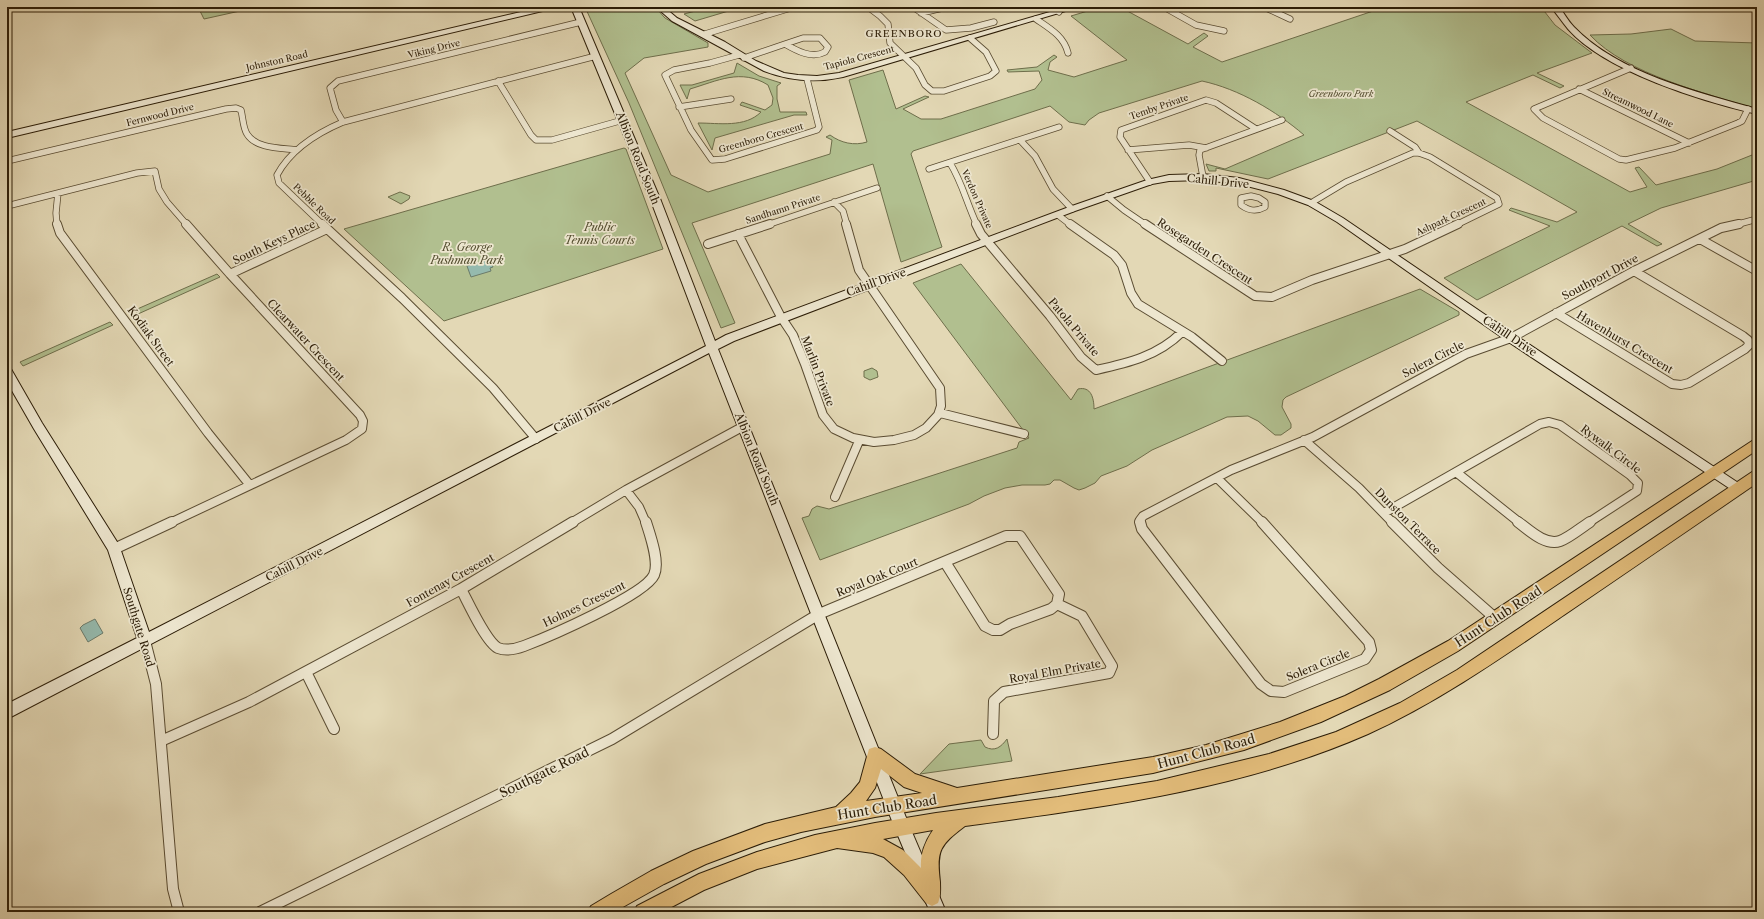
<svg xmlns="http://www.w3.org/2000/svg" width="1764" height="919" font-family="'Libre Caslon Text',serif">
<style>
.green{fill:#b1bf8f;stroke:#6e6e4b}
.water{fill:#95baae;stroke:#6b7b6b}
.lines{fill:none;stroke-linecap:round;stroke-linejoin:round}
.street-far2-casing{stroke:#5a4c32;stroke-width:7}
.street-far1-casing{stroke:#5a4c32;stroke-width:10}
.street-casing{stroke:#5a4c32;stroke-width:12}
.secondary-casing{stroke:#2c1d07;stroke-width:2}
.primary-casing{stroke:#2c1d07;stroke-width:2}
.street-far2{stroke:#ede6cf;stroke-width:5.5}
.street-far1{stroke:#ede6cf;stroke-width:8}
.street{stroke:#ede6cf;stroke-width:10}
.secondary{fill:#ede6cf;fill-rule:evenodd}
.primary{fill:#e2bc7a;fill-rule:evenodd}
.labels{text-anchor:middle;stroke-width:3.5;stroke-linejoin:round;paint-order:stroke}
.far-street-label{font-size:9px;fill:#2c1d07;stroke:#ede6cf}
.far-park-label{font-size:9px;font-style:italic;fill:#544e30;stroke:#ede6cf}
.far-neighbourhood-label{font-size:10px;letter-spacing:1px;fill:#2c1d07;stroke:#ede6cf}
.street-label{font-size:11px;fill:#2c1d07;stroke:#ede6cf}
.park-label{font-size:11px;font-style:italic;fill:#544e30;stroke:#ede6cf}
.near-street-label{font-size:13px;fill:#2c1d07;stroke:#ede6cf}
</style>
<rect width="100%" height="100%" fill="#e3d8b5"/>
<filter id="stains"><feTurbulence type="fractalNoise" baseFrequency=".005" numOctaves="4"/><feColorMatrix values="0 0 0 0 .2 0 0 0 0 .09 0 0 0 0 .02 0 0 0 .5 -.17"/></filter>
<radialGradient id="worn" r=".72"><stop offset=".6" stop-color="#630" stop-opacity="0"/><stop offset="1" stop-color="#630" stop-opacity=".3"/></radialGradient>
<path class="green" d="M198,7h60l-54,12z
M585,7h70l10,11 43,25v4l-64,11 -19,15 46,102 37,17 122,-38 2,-14 -6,-3 4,-2c11,8 24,11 37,7l-18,-62 34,-10 13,39 29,-13 4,1 -26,12 18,10h20l94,-30 7,-9 -3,-9 -31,1 -1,-2 30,-3 17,-12 3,2 -7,5 -2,8 26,7 53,-17 -56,-44 30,-9h19l68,37 16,-11 4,3 -15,11 29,15 163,-55h156l14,18 37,28 -55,20 27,13 -4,2 -27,-13 -67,27 164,90 17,-5 -12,-19 4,-1 17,18 61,-16 40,-16v27l-96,28 -33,16 34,20 -5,2 -35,-20 -145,74 -33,-22 106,-52 -41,-16 2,-2 46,14 20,-10 -160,-91 -149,58 -52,-11v3h-7l-3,-7 19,5 79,-34c-28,-24 -65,-46 -102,-54l-103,32 -10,7 -4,5 -16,-3 -19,-16 -137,45 -2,3 31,93 -41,15 -28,-98 -181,59 43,100 -14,5 -92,-225z
M711,7h31l-47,14 -11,-7z
M1671,29l24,12 62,2v66c-50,-15 -131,-35 -167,-74l41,-1z
M737,63l22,13 22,7 -4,3v13l3,13h26l1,3h-13l-79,23 -3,12 -14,-27c21,0 47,5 63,-11l-21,-7 2,-3 23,8 7,-5 1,-7 -5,-13c-27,-17 -51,-4 -78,4l-3,10 -7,-14h12l42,-12z
M624,148l2,1 37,100 -219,72 -100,-92z
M400,192l10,4 -1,3 -8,5 -13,-7z
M961,264l110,136 7,-11c13,-3 16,9 16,20l326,-120 39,23v3l-173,82 -3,3 -1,7 9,17v4l-10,7h-6l-17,-14 -10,-5 -21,1 -75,33 -25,16 -26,10 -6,7 -10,5 -6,2 -5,-2 -14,-8h-6l-4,4 -5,1h-23l-17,3 -21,8 -15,8 -149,56 -18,-42 7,-2 3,-7 5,-3 12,3 188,-61 2,-6 10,-4 -116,-155z
M217,274l3,3 -82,37 -3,-4z
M110,322l3,3 -90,41 -3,-4z
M872,368l5,3 1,6 -8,3 -6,-3v-6z
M1007,739l5,22 -92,13 29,-30 32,-4 4,7c10,5 16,0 22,-8z"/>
<path class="water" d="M487,260l2,3 2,-1 2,5 -3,1 1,3 -20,6 -4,-11z
M95,619l8,14 -15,9 -8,-14 3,-3z"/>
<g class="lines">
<g class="street-far2-casing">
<path id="street-far2" d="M868,7l12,9 8,8 2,19 26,25 9,17 7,6h12l46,-15 6,-5 -10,-19 -16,-14
M913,7l33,23 25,-2 23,-6
M1052,7l7,5
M1164,7l32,18 28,6
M1264,7l26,12
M921,13l26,-6
M1036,19c13,9 28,17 32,34
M705,34l89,-27
M803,38h17l8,9 -3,5c-13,7 -28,-1 -40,-8z
M739,55l-29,8 -36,7 -9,5 26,55 21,30 13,-1 92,-29 2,-3 -12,-48
M744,58l41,-14
M1631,68l-97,41 9,9 76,41 7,1 49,-12 63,-25 4,-2 6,-12
M498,81l33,54 5,5h16l71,-20
M1579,89l110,54
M679,107l52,-8
M343,122l-7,-12 -6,-22 8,-7 243,-59
M1390,131l25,16 4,6
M1020,140l15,16 18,33 19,20
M1128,150l61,-5 17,3
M7,161l219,-52 10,-1 5,2c2,8 2,18 6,24 9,15 35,14 50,16
M950,163c12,19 17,41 27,62
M929,169l130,-42
M1203,177l-4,-22 1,-5 82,-30
M1150,182l-30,-45 1,-7 85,-30 10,3 40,26
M1107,196l17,14 22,15
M1251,196l8,2 6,4v5c-9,5 -16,4 -24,-2v-7z
M834,202l9,9 4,14
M1311,203l35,-21 67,-29h6l11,4 67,41 2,6 -43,21
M7,206l130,-33 18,-2 4,18 8,13 20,23
M1058,215l13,10
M57,225l-1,-12 2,-20
M323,225l-44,-42 -2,-8c14,-26 40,-42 66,-53l253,-66
M767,225l110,-37
M1735,225l22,-6"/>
</g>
<g class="street-far1-casing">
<path id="street-far1" d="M57,224l3,9 148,200 41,51
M322,224l80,74 91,90 43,51
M976,224l5,10 69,82 31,41 15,13c32,-7 62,-14 86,-38
M1070,224l44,31 8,10 9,28 7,11 54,33 30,24
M1145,224l110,72 17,1 40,-17 93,-31 53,-25
M738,234l43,83 12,18 12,29 18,51 11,14 19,9 21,4 20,-2 20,-5 12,-7 12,-13 3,-9 -1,-18 -81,-118 -13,-46
M1700,239l57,32
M708,244l62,-20
M230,274l97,-45
M1556,313l116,71 9,1 8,-2 56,-34 4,-4 -1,-5 -5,-4 -109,-65
M940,413l84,21
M1304,440l55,48 34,35
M1456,472l64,51
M1217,478l46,45
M626,490l13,17 7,16
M835,497l24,-56
M1384,513l156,-89 9,-2 11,3 70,50 8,8 -1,8 -49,32
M170,523l176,-83 16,-11 1,-8 -3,-6 -130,-141 -44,-50
M571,523l55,-33 118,-64
M1141,523l-1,-3 3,-4 88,-46 82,-33 153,-83 45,-16 123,-67 87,-43 18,-4"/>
</g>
<g class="street-casing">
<path id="street" d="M1140,522l2,7 119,155 10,7 13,1 81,-33 6,-9 -2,-8 -107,-120
M1392,522l46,46 57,50
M1518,522c11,8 27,24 42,19 9,-3 22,-14 30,-19
M114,549l58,-27
M461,589c7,13 25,53 37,59 8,3 18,1 26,-2 24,-9 121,-51 130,-71 6,-13 -4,-40 -8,-53
M145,641l11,43 17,205 6,23
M306,672l28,57
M993,734l1,-33 10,-9 105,-19 3,-7 -30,-50 -25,-12
M161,741l88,-39 212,-113 112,-67
M260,912l352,-173 207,-125 187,-78h14l39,58 -2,10 -6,5 -41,15 -10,6h-7l-8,-4 -40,-64"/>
</g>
<g class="secondary-casing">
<path id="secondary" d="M542,7h13l-4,2 -544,129v-6z
M571,7h8l82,194 54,140 11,-6 343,-128 78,-27 22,-5 34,-1 36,4 45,12 30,11 29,17 172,117 228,151 2,3 -2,3 -4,2 -4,-2 -228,-151 -170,-119 -29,-17 -30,-11 -39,-10 -36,-4 -34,1 -17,3 -77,27 -341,130 -16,8 191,476 37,87h-16l-36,-86 -185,-473 -702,366v-15l130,-66 -29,-88 -74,-121 -27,-47v-14l4,1 31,54 77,122 30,87 557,-286 -55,-145z
M656,7h8l13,11 48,24 31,19 28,12 14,2 19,1 22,-3 228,-66h12l-236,70c-27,6 -53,4 -79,-6l-92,-50z
M1551,7h8c5,6 9,14 15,20 44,46 123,65 183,82v5c-55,-13 -151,-42 -189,-85 -6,-7 -11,-15 -17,-22z"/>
</g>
<g class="primary-casing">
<path id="primary" d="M1757,439v11l-299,201 -68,39 -69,32 -77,28 -91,23 -278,44 -74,15 -36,10 -59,22 -42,20 -50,28h-26l3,-6 20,-12 40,-23 42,-20 72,-27 71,-17 15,-14 9,-11 9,-33 6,-2 6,2 34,25 42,14 196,-31 53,-12 74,-23 65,-26 34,-17 69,-38 304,-200zM881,769l23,18 18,6 -56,8 9,-13z
M1757,471v12c-64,44 -128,88 -193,132 -63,43 -126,87 -196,119 -127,56 -266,73 -403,92 -25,19 -29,24 -25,56 0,8 1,14 -2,21l-6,3 -6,-3 -22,-28 -20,-18 -11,-4 -36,-5 -80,21 -53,21 -42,22h-28l3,-6 62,-32 58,-22 58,-17 60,-12 61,-10 122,-16 99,-16 112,-27 67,-22 64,-29 57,-33 295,-198zM933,830c-8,12 -13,24 -12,38l-18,-18 -20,-11z"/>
</g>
<use href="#street-far2" class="street-far2"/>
<use href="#street-far1" class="street-far1"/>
<use href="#street" class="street"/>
<use href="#secondary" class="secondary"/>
<use href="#primary" class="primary"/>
</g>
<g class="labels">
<g class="far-street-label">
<text transform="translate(434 49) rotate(-14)" y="3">Viking Drive</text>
<text transform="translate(859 58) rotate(-15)" y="3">Tapiola Crescent</text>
<text transform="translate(277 61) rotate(-13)" y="3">Johnston Road</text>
<text transform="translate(1159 107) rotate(-19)" y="3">Temby Private</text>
<text transform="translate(1638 108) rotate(26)" y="3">Streamwood Lane</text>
<text transform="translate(160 115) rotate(-14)" y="3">Fernwood Drive</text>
<text transform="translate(761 138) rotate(-16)" y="3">Greenboro Crescent</text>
<text transform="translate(977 199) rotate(66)" y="3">Verdon Private</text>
<text transform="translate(314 204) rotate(44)" y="3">Pebble Road</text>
<text transform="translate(783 209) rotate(-18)" y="3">Sandhamn Private</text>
<text transform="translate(1451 217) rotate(-25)" y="3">Ashpark Crescent</text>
</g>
<g class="far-park-label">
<text x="1341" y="97">Greenboro Park</text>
</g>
<g class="far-neighbourhood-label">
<text x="904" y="37">GREENBORO</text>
</g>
<g class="street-label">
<text transform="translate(638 158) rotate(68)" y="4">Albion Road South</text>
<text transform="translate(1218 181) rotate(6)" y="4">Cahill Drive</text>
<text transform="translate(274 242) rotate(-25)" y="4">South Keys Place</text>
<text transform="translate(1205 251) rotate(33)" y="4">Rosegarden Crescent</text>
<text transform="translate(1600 277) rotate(-28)" y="4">Southport Drive</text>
<text transform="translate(876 282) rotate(-20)" y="4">Cahill Drive</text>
<text transform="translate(1074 327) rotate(50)" y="4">Patola Private</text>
<text transform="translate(151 336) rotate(54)" y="4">Kodiak Street</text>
<text transform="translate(1510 336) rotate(34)" y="4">Cahill Drive</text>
<text transform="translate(306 340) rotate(47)" y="4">Clearwater Crescent</text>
<text transform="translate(1625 342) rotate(31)" y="4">Havenhurst Crescent</text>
<text transform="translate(1433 359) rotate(-27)" y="4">Solera Circle</text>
<text transform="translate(818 371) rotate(69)" y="4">Marlin Private</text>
<text transform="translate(582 415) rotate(-27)" y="4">Cahill Drive</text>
<text transform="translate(1611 449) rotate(37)" y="4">Rywalk Circle</text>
<text transform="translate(757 459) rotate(68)" y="4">Albion Road South</text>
<text transform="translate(1408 521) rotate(45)" y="4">Dunston Terrace</text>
<text transform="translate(294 564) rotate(-27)" y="4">Cahill Drive</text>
<text transform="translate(877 577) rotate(-22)" y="4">Royal Oak Court</text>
<text transform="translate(450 580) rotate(-29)" y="4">Fontenay Crescent</text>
<text transform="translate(584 604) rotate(-26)" y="4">Holmes Crescent</text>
<text transform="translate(139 627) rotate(73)" y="4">Southgate Road</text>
<text transform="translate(1318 665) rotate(-22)" y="4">Solera Circle</text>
<text transform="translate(1055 671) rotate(-10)" y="4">Royal Elm Private</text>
</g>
<g class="park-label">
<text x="600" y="231">Public<tspan x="600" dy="13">Tennis Courts</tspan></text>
<text x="467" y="251">R. George<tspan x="467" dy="13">Pushman Park</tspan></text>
</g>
<g class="near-street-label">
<text transform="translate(1498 616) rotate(-33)" y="5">Hunt Club Road</text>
<text transform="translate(1206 751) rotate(-15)" y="5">Hunt Club Road</text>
<text transform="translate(544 772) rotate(-26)" y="5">Southgate Road</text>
<text transform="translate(887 807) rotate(-9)" y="5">Hunt Club Road</text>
</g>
</g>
<rect width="1764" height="919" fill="none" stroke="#e3d8b5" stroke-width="24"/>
<rect x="8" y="8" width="1748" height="903" fill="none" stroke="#2c1d07" stroke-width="2"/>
<rect x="12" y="12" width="1740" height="895" fill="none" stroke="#2c1d07"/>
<rect width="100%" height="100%" filter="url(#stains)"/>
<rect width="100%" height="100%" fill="url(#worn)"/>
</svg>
